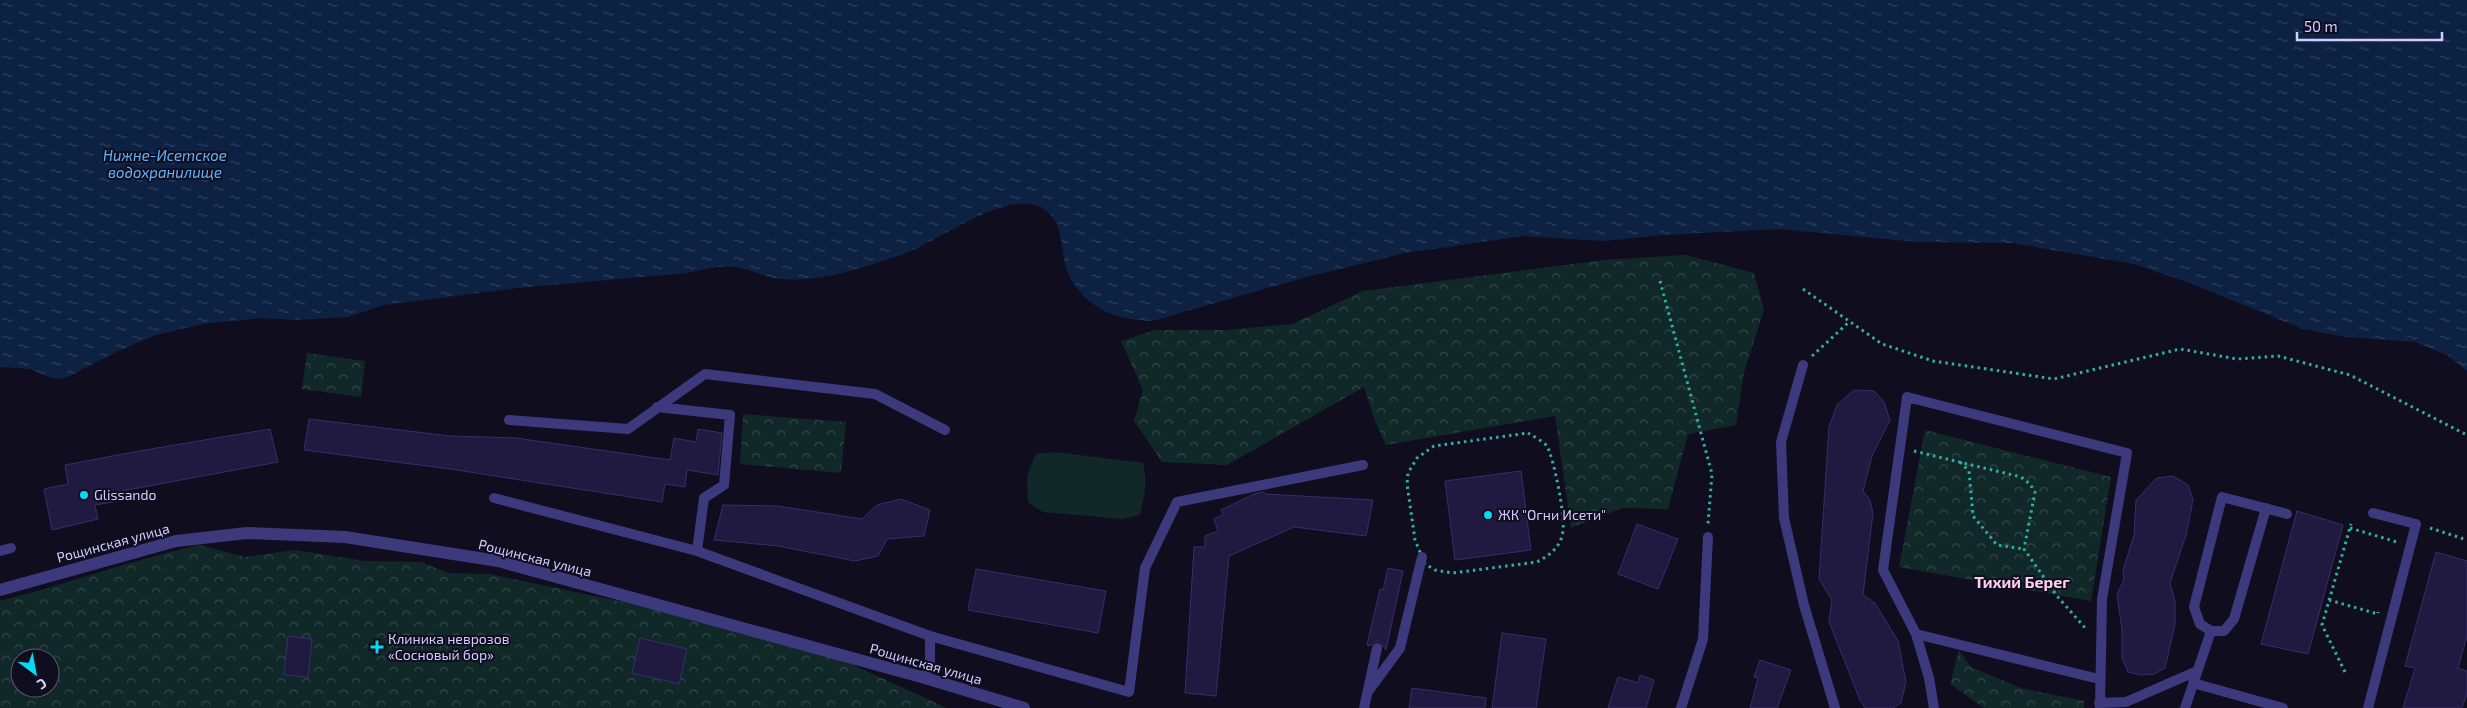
<svg xmlns="http://www.w3.org/2000/svg" width="2467" height="708" font-family="'Exo 2',sans-serif">
<style>
.green{fill:#102928}
.forest{fill:url(#forest-crowns);fill-rule:evenodd}
.water{fill:url(#water-ripples)}
.building{fill:#211a40;stroke:#392c6b}
.lines{fill:none;stroke-linecap:round;stroke-linejoin:round}
.path{stroke:#31aea5;stroke-width:3;stroke-dasharray:2.5 4;stroke-linecap:butt}
.lane{stroke:#3c397d;stroke-width:10}
.street{stroke:#3c397d;stroke-width:12}
.poi-dot{fill:#07daf0;stroke:#100d1f;stroke-width:2}
.labels{text-anchor:middle;stroke-width:4;stroke-linejoin:round;paint-order:stroke}
.poi-label{font-size:14px;fill:#d2cdfe;stroke:#100d1f;text-anchor:start}
.street-label{font-size:14px;fill:#d2cdfe;stroke:#100d1f}
.water-label{font-size:15px;font-style:italic;fill:#5eb3fa;stroke:#100d1f}
.quarter-label{font-size:16px;font-weight:bold;fill:#fecfed;stroke:#100d1f}
</style>
<defs>
<pattern id="forest-crowns" width="20" height="18" patternUnits="userSpaceOnUse" patternTransform="scale(1.25)"><rect width="20" height="18" fill="#102928"/><path d="M2 6a3 3 0 1 1 6 0M12 15a3 3 0 1 1 6 0" fill="none" stroke="#324748"/></pattern>
<pattern id="water-ripples" width="26" height="14" patternUnits="userSpaceOnUse" patternTransform="scale(1.25)"><rect width="26" height="14" fill="#0d2243"/><path d="M2 4q2-2 4 0t4 0M15 11q2-2 4 0t4 0" fill="none" stroke="#2f415f"/></pattern>
</defs>
<rect width="100%" height="100%" fill="#100d1f"/>
<path class="green" d="M1055,452l88,11c5,18 1,35 -3,52l-18,4 -79,-7 -15,-10 -1,-26 9,-22z"/>
<path class="forest" d="M1686,255l68,18 10,37 -20,62 -8,53 -48,9 -20,75 -46,-1 -51,20 -16,-112 -169,29 -11,-24 -11,-34 -137,78 -65,-3 -28,-41 9,-31 -22,-49 34,-11h71l66,-6 71,-33 241,-31z
M307,353l58,8 -4,36 -59,-8z
M743,414l103,8 -5,51 -101,-9z
M1925,430l186,47 -20,124 -192,-34z
M199,545l46,12 49,-7 71,11 56,1 27,11 41,1 154,32 184,47 120,55h-947v-107c67,-17 132,-41 199,-56zM20,658h30v30h-30z
M1959,650l12,17 50,21 63,13v7h-100l-34,-24z"/>
<path class="water" d="M0,0h2467v371l-20,-16 -32,-13 -68,-5 -44,-8 -116,-47 -53,-18 -122,-21 -94,-1 -139,-13 -115,6 -61,6 -79,-5 -119,17 -102,25 -151,43c-34,-1 -61,-10 -80,-40 -15,-23 -3,-60 -32,-74 -36,-18 -106,38 -142,49 -40,12 -72,26 -114,23 -16,0 -32,-9 -48,-12 -16,-2 -33,2 -48,6l-171,15 -133,17 -36,12 -54,3 -34,-2 -58,6 -46,11 -42,18 -46,24 -9,2 -8,-1 -21,-9 -30,-2z"/>
<path class="building" d="M1854,390l20,1 10,11 6,18 -18,36 -9,35 7,9 3,13 -10,82 12,8 23,38 8,41 -5,21 -8,5h-28l-5,-8 -31,-78 3,-22 -13,-21 10,-152 8,-22z
M309,419l141,17 66,2 154,22 4,-22 22,4 2,-13 24,4 -4,42 -31,-5 -2,17 -20,-3 -3,18 -212,-33 -146,-19z
M270,429l8,33 -156,29 2,9 -29,5 3,14 -46,11 -8,-41 24,-5 -3,-19 74,-14z
M1521,471l10,79 -76,10 -10,-79z
M2173,476l15,9 5,15 -7,35 -16,48 5,18v23l-10,44 -11,6 -13,1 -13,-3 -6,-14v-28l-5,-36 7,-14 -1,-10 11,-35 2,-35 21,-22z
M1264,492l1,2 108,6 -7,36 -72,-9 -65,29 -13,140 -31,-3 9,-146h11v-11l13,-5 -4,-12 9,-4 -2,-5 33,-16z
M901,499l29,11 -6,26 -37,3 -9,17 -23,5 -77,-15 -64,-6 9,-35 55,1 84,13 15,-14z
M2297,511l46,14 -35,129 -47,-10z
M1637,524l41,15 -20,50 -40,-15z
M2436,552l31,9v75l-9,32 9,3v22l-5,15h-59l12,-40 -10,-2z
M1388,568l15,3 -17,79 -7,-9 -5,1 -4,4 -3,-1 13,-56 3,1z
M976,569l130,22 -8,42 -130,-23z
M1502,633l44,6 -10,69h-44z
M288,636l24,3 -4,38 -24,-2z
M640,638l47,11 -8,35 -47,-11z
M1760,660l31,10 -14,38h-27l8,-30 -4,-1z
M1640,675l14,5 -8,28h-38l10,-31 20,6z
M1412,688l74,10 -1,10h-76z"/>
<g class="lines">
<path class="path" d="M1660,281l52,193 -4,50
M1803,289l79,55 51,17 121,18 126,-30 57,10 41,-3 72,19 117,60
M1812,356l37,-34
M1528,433c6,4 15,8 19,13 7,13 18,69 16,84 -1,16 -13,25 -26,32l-84,11 -18,-3 -10,-6 -10,-24 -8,-56 1,-11 9,-15 17,-12z
M1914,451l107,26 9,7 5,8 -11,57 33,47 30,34
M1960,462l9,9 4,45 24,29 27,4
M2350,528l47,14
M2430,528l37,12
M2329,600l49,14v-2
M2345,672l-23,-47 29,-101"/>
<path class="lane" d="M1803,365l-22,77 3,76 20,87 31,103
M657,407l73,8 -6,70 -20,13 -7,53
M509,420l119,9 77,-55 170,20 70,36
M494,498l203,53 233,85 199,56 16,-124 32,-66 186,-37
M0,551l11,-3
M2211,631h13l10,-12 32,-111
M1916,634l183,45
M925,678l5,-15v-27
M2193,683l90,25
M1367,693l33,-45 22,-91
M2099,703l27,-1 71,-31
M1364,708l13,-60
M1681,708l22,-69 5,-102
M1934,708l-5,-30 -13,-44 -33,-64 24,-173 220,56 -25,146 -2,109
M2185,708l26,-77 -11,-7 -6,-17 28,-110 65,17
M2368,708l48,-184 -43,-11"/>
<path class="street" d="M0,590l176,-49 71,-8 98,4 153,24 427,117 99,30"/>
</g>
<g class="poi-dot">
<circle cx="84" cy="495" r="5"/>
<circle cx="1488" cy="515" r="5"/>
<path d="M374.5 639.5h5v5h5v5h-5v5h-5v-5h-5v-5h5z"/>
</g>
<g class="labels">
<g class="poi-label">
<text x="94" y="500">Glissando</text>
<text x="1498" y="520">ЖК "Огни Исети"</text>
<text x="388" y="644">Клиника неврозов<tspan x="388" dy="16">«Сосновый бор»</tspan></text>
</g>
<g class="street-label">
<text transform="translate(113 543) rotate(-15)" y="5">Рощинская улица</text>
<text transform="translate(535 558) rotate(14)" y="5">Рощинская улица</text>
<text transform="translate(926 664) rotate(16)" y="5">Рощинская улица</text>
</g>
<g class="water-label">
<text x="165" y="161">Нижне-Исетское<tspan x="165" dy="17">водохранилище</tspan></text>
</g>
<g class="quarter-label">
<text x="2022" y="588">Тихий Берег</text>
</g>
</g>
<g transform="translate(35 673) rotate(148)"><circle r="24" fill="#100d1f" stroke="#5e5a78"/>
<path d="M0-4L9 19L0 12L-9 19Z" fill="#07daf0"/>
<text y="-8" font-size="14" font-weight="bold" text-anchor="middle" fill="#d2cdfe">С</text>
</g>
<path d="M2297 32v8h145v-8" fill="none" stroke="#d2cdfe" stroke-width="2.5"/>
<text x="2304" y="32" font-size="15" fill="#d2cdfe" stroke="#100d1f" stroke-width="4" paint-order="stroke">50 m</text>
</svg>
